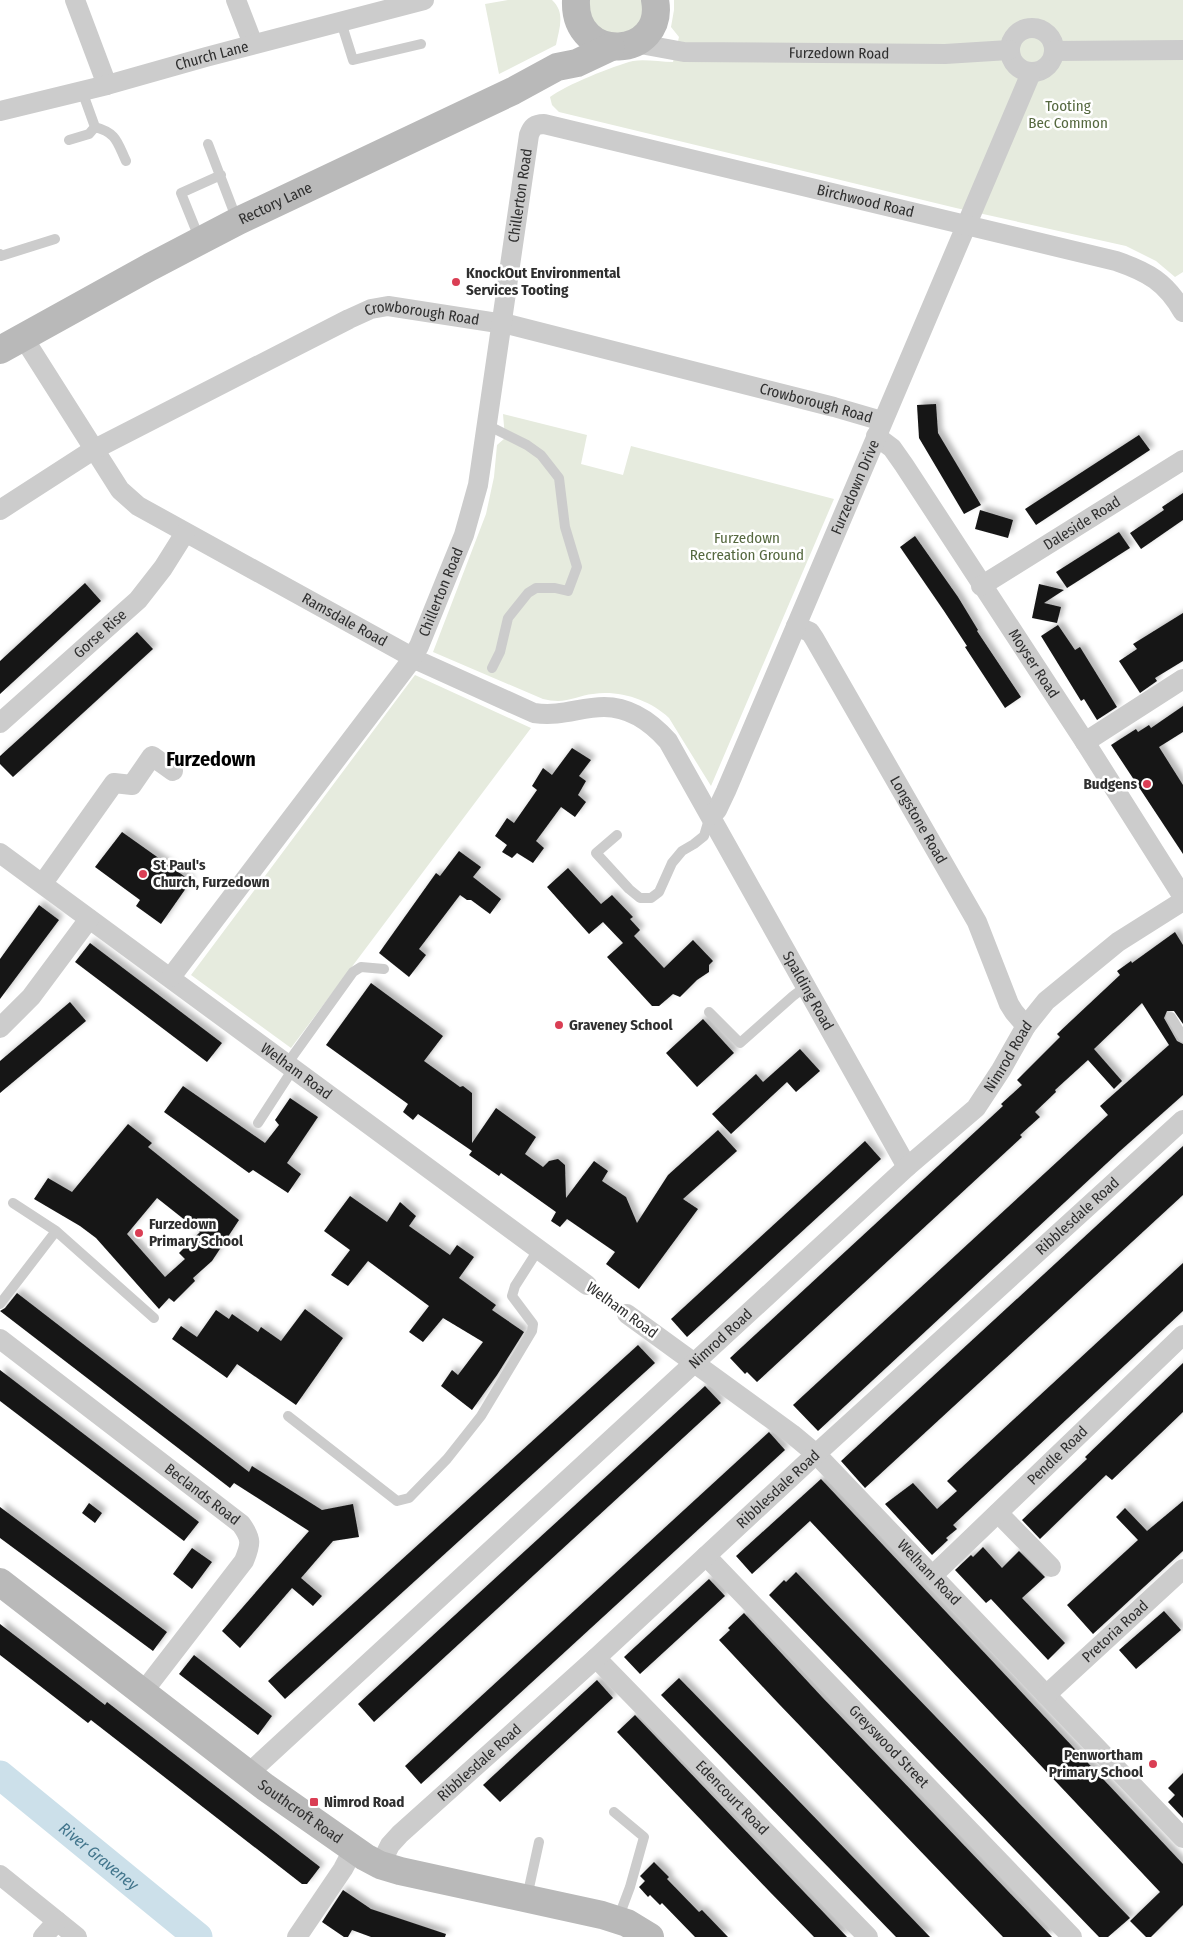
<svg xmlns="http://www.w3.org/2000/svg" width="1183" height="1937" font-family="'Fira Sans Condensed',sans-serif">
<style>
.green{fill:#e6ebde}
.lines{fill:none;stroke-linecap:round;stroke-linejoin:round}
.river{stroke:#cce0ea;stroke-width:29}
.building{fill:#161616;fill-rule:evenodd;filter:url(#shadow)}
.lane{stroke:#ccc;stroke-width:10}
.street{stroke:#ccc;stroke-width:20}
.secondary{stroke:#b9b9b9;stroke-width:28}
.poi-dot{fill:#da3e54;stroke:#fff;stroke-width:2}
.labels{text-anchor:middle;stroke-width:5;stroke-linejoin:round;paint-order:stroke}
.street-label{font-size:15px;fill:#2f2f2f;stroke:#fff}
.park-label{font-size:15px;fill:#55683f;stroke:#fff}
.poi-label{font-size:15px;font-weight:bold;fill:#2f2f2f;stroke:#fff;text-anchor:start}
.water-label{font-size:16px;font-style:italic;fill:#42758c;stroke:#fff}
.district-label{font-size:20px;font-weight:bold;fill:#000;stroke:#fff}
</style>
<defs>
<filter id="shadow"><feDropShadow dx="4.5" dy="-4.5" stdDeviation="2.5" flood-color="#0004"/></filter>
</defs>
<rect width="100%" height="100%" fill="#fff"/>
<path class="green" d="M508,0h44c14,13 7,29 4,45l-57,29 -14,-70z
M585,0h63l-1,16 -21,21 -30,-6z
M674,0h509v272l-8,5 -19,-16 -30,-15 -170,-38 -397,-96 -7,-7 -2,-8c16,-12 63,-31 83,-36 12,-2 27,1 40,1l6,-25 -8,-10 3,-17z
M503,414l84,21 -6,29 42,11 8,-29 203,53 -123,287 -42,-68c-19,-18 -49,-28 -76,-24 -12,1 -23,7 -35,7 -5,0 -10,-1 -15,-2l-110,-47 53,-138 8,-37 3,-32 8,-7z
M415,675l116,53 -240,320 -100,-73z"/>
<g class="lines">
<path class="river" id="s1" d="M0,1775l198,162"/>
</g>
<path class="building" d="M936,404l2,29 43,72 -17,9 -45,-76 -2,-33z
M1139,435l11,15 -114,75 -11,-16z
M1183,493v27l-42,29 -11,-16 34,-23 -2,-3z
M980,510l33,10 -5,18 -33,-9z
M1119,532l11,16 -63,40 -11,-16z
M915,536l43,61 20,33 -1,1 44,66 -16,11 -40,-61 2,-1 -23,-35 -44,-64z
M85,583l16,18 -101,93v-33z
M1039,584l25,6 -20,13 17,4 -4,16 -25,-5z
M1183,613v48l-28,17 2,3 -17,12 -21,-32 18,-12 -4,-5z
M1058,625l17,25 5,-3 37,60 -20,13 -13,-21 -3,2 -40,-65z
M137,632l16,17 -140,128 -13,-13v-8z
M1183,706v26l-24,15 24,38v69l-72,-109 25,-16 2,3 11,-7 2,3z
M572,748l19,12 -12,16 7,5 -8,14 8,7 -11,15 -14,-10 -25,34 8,7 -11,15 -16,-10 -5,5 -10,-6 5,-7 -12,-9 12,-18 7,5 23,-33 -5,-4 11,-18 9,7z
M122,832l69,49 -30,43 -25,-18 4,-6 -45,-33z
M459,851l22,16 -8,10 28,22 -11,15 -19,-14h-4l-7,-5 -41,54 7,6 -17,22 -30,-24 57,-80 4,3z
M568,868l33,36 11,-9 21,22 -3,2 10,11 -6,6 30,32 29,-28 20,21 -4,4v7l-12,8 -17,17 -7,-3 -14,12h-7l-45,-49 16,-14 -20,-21 -14,12 -42,-47z
M39,905l20,15 -59,79v-40z
M1175,932l8,13v79l-9,-13h-7l-3,7 13,23 6,3v51l-63,56 -302,280 -25,-26 315,-290 -8,-9 69,-61 -27,-42 -48,46 28,32 -8,8 -26,-29 -33,30 1,2 -21,20 5,5 -20,18 2,2 -265,245 -10,-10 -2,2 -15,-16 273,-252 -2,-2 21,-19 -5,-5 43,-43 -3,-3 63,-59 -3,-4 14,-10 1,2z
M90,943l132,100 -15,19 -132,-100z
M371,983l72,53 -19,25 36,26 3,-1 9,7v50l24,-35 40,29 -11,17 18,13 6,-6 9,-2 7,6 1,33 28,-37 14,10 -6,10 24,16 11,26 31,-48 50,-45 19,21 -54,48 15,10 -59,80 -33,-25 9,-12 -48,-33 -7,8 -9,-6 5,-9 -55,-39 -2,3 -30,-21 3,-4 -54,-37 -5,6 -10,-8 5,-8 -82,-59z
M70,1002l16,19 -86,72v-32z
M703,1019l31,34 -37,34 -31,-34z
M800,1049l20,22 -24,21 -9,-10 -56,52 -19,-20 44,-40 7,8z
M183,1086l82,57 14,-18 -4,-5 15,-22 28,19 -31,46 14,11 -13,19 -35,-23 -4,3 -85,-61z
M128,1124l24,19 -4,4 91,73 -27,41 -19,17 2,3 -21,21 -5,-4 -10,11 -63,-71 -16,-12 -46,-27 14,-21 24,14zM157,1198l43,34 -21,21 6,6 -20,18 -38,-43z
M865,1141l16,18 -194,178 -16,-18z
M1183,1146v49l-318,293 -24,-27z
M350,1196l37,26 13,-20 16,14 -7,10 41,29 7,-10 17,12 -15,21 37,27 -4,5 32,22 -27,43 -25,35 -31,-24 11,-16 6,5 25,-33 -40,-24 -20,24 -14,-10 20,-26 -61,-45 -20,25 -17,-11 19,-25 -26,-19z
M1183,1263v48l-230,214 4,4 -11,9 2,2 -16,15 -47,-51 28,-21 24,26 20,-18 -10,-10z
M17,1293l232,179 3,-6 70,44 31,-6 6,33 -26,4 -32,37 21,18 -9,10 -21,-18 -52,60 -18,-17 87,-100 -75,-48 -4,5 -230,-177 5,-3z
M305,1309l38,29 -47,67 -59,-41 -10,14 -55,-39 9,-13 16,11 19,-27 13,9 3,-5 26,18 3,-5 20,14z
M638,1345l17,18 -370,336 -17,-18z
M1183,1363v49l-71,68 -6,-5 -66,64 -18,-19 65,-61 -2,-2z
M0,1370l199,152 -15,19 -184,-140z
M705,1386l16,17 -347,319 -16,-18z
M769,1432l16,18 -364,334 -16,-18z
M821,1479l362,385v41l-32,32h-5l-16,-16 30,-29 -350,-371 -58,53 -16,-18z
M1183,1501v50l-90,83 -26,-29 71,-65 -22,-23 9,-9 22,23z
M89,1503l13,10 -7,10 -13,-10z
M0,1507l167,125 -14,19 -153,-113z
M983,1547l19,21 17,-17 26,26 -23,21 43,45 -17,17 -57,-61 -5,4 -31,-33 16,-15 2,2z
M192,1548l20,14 -20,27 -19,-15z
M796,1572l334,346 -22,19h-9l-330,-342 15,-15 2,2z
M709,1579l16,17 -85,78 -16,-17z
M1164,1611l17,19 -45,39 -17,-19z
M744,1613l78,84 230,240h-49l-225,-234 -59,-63 11,-10 -2,-2z
M0,1624l105,81 2,-3 213,165 -13,17h-5l-211,-164 -3,3 -88,-68z
M194,1655l78,61 -14,19 -79,-61z
M679,1678l116,119 135,140h-34l-235,-242z
M597,1680l16,18 -113,104 -17,-17z
M635,1715l148,155 64,67h-33l-45,-46 -152,-159z
M1183,1773v45l-15,-16 7,-7 -7,-7z
M654,1862l15,15 -2,2 32,33 3,-2 26,27h-33l-33,-34 -2,2 -10,-10 -2,2 -9,-10 6,-6 -5,-5z
M343,1890l28,19 75,25 -1,3h-74l-19,-7 -4,7h-4l-22,-15z"/>
<g class="lines">
<path class="lane" d="M341,22l12,38 68,-16
M82,91l13,36c22,6 22,15 31,34
M69,140l20,-6 6,-7
M208,144l29,76
M200,240l-19,-47 40,-18
M0,254l1,2 54,-17
M487,425l40,20 14,10 18,23 6,49 12,40 -9,24 -13,-3h-19l-8,5 -20,25 -8,34 -8,16
M617,835l-21,18 33,36 11,9h11l8,-6 13,-29 10,-12 12,-7 10,-8 6,-20
M709,1012l31,31 53,-47 12,-9
M1171,1017l12,20
M287,1064l66,-92 8,-5 23,2
M258,1123l35,-54
M13,1203l43,28
M587,1285l40,29
M0,1304l56,-73 98,87
M288,1416l109,85 12,-3 38,-39 34,-43 51,-85 1,-7 -21,-28 3,-10 23,-36
M614,1812l30,25 -14,50 -12,32
M527,1897l12,-55"/>
<g class="street">
<path d="M75,0l32,85"/>
<path d="M236,0l17,44"/>
<circle cx="1032" cy="50" r="22"/>
<path id="s2" d="M635,43l49,9 261,2 64,-4"/>
<path d="M1054,51l129,-1"/>
<path id="s3" d="M0,111l107,-26 99,-28 218,-57"/>
<path id="s4" d="M23,337l97,153 18,16 283,156 113,51c28,4 46,-6 70,-6 26,0 48,16 64,34l239,426"/>
<path id="s5" d="M876,436l16,12 12,17 181,277 98,155"/>
<path id="s6" d="M0,510l93,-60 256,-131 22,-10 17,-3 123,19 323,82 48,14"/>
<path id="s7" d="M981,586l202,-126"/>
<path id="s8" d="M796,626l14,6 4,6 163,284 32,82 5,8 12,14"/>
<path id="s9" d="M0,723l138,-123 25,-32 22,-35"/>
<path d="M1085,742l98,-63"/>
<path id="s10" d="M711,815l6,-5 9,-19 305,-718"/>
<path id="s11" d="M0,853l587,432"/>
<path d="M43,883l71,-100 18,2 20,-29 21,15"/>
<path id="s12" d="M171,977l236,-311 12,-20 45,-111 14,-50 51,-350c3,-8 6,-11 15,-11l572,137c32,11 50,21 67,51"/>
<path d="M0,1028l31,-31 58,-78"/>
<path id="s13" d="M627,1314l165,120 24,20 367,384"/>
<path id="s14" d="M0,1339l241,185c11,15 10,20 3,37l-101,131"/>
<path d="M998,1513l53,54"/>
<path id="s15" d="M706,1556l366,381"/>
<path id="s16" d="M932,1576l251,-241"/>
<path id="s17" d="M596,1658l272,279"/>
<path id="s18" d="M1046,1695l137,-126"/>
<path id="s19" d="M249,1773l658,-606 69,-59 25,-38 25,-44 20,-25 72,-59 65,-41"/>
<path id="s20" d="M380,1865l10,-20 10,-11 196,-176 220,-204 367,-334"/>
<path d="M0,1875l77,62"/>
<path d="M43,1937l14,-16"/>
<path d="M297,1937l46,-68 10,-19"/>
</g>
<g class="secondary">
<path d="M576,0c-3,65 90,59 79,0"/>
<path id="s21" d="M0,350l150,-83 88,-46 275,-130 44,-24 20,-4 34,-16"/>
<path id="s22" d="M0,1582l265,205 100,70 15,8 20,6 202,44 25,8 23,14"/>
</g>
</g>
<g class="poi-dot">
<circle cx="456" cy="282" r="5"/>
<circle cx="1147" cy="784" r="5"/>
<circle cx="143" cy="874" r="5"/>
<circle cx="559" cy="1025" r="5"/>
<circle cx="139" cy="1233" r="5"/>
<circle cx="1153" cy="1764" r="5"/>
<rect x="309" y="1797" width="10" height="10" rx="2.5"/>
</g>
<g class="labels">
<g class="street-label">
<text dy="5" stroke="none"><textPath href="#s2" startOffset="205">Furzedown Road</textPath></text>
<text dy="5" stroke="none"><textPath href="#s3" startOffset="219">Church Lane</textPath></text>
<text dy="5" stroke="none"><textPath href="#s12" startOffset="878">Chillerton Road</textPath></text>
<text dy="5" stroke="none"><textPath href="#s12" startOffset="1290">Birchwood Road</textPath></text>
<text dy="5" stroke="none"><textPath href="#s21" startOffset="312">Rectory Lane</textPath></text>
<text dy="5" stroke="none"><textPath href="#s6" startOffset="474">Crowborough Road</textPath></text>
<text dy="5" stroke="none"><textPath href="#s6" startOffset="879">Crowborough Road</textPath></text>
<text dy="5" stroke="none"><textPath href="#s10" startOffset="359">Furzedown Drive</textPath></text>
<text dy="5" stroke="none"><textPath href="#s7" startOffset="119">Daleside Road</textPath></text>
<text dy="5" stroke="none"><textPath href="#s12" startOffset="472">Chillerton Road</textPath></text>
<text dy="5" stroke="none"><textPath href="#s4" startOffset="441">Ramsdale Road</textPath></text>
<text dy="5" stroke="none"><textPath href="#s9" startOffset="134">Gorse Rise</textPath></text>
<text dy="5" stroke="none"><textPath href="#s5" startOffset="278">Moyser Road</textPath></text>
<text dy="5" stroke="none"><textPath href="#s8" startOffset="232">Longstone Road</textPath></text>
<text dy="5" stroke="none"><textPath href="#s4" startOffset="1084">Spalding Road</textPath></text>
<text dy="5" stroke="none"><textPath href="#s19" startOffset="1046">Nimrod Road</textPath></text>
<text dy="5" stroke="none"><textPath href="#s11" startOffset="368">Welham Road</textPath></text>
<text dy="5" stroke="none"><textPath href="#s20" startOffset="954">Ribblesdale Road</textPath></text>
<text transform="translate(622 1310) rotate(36)" y="5">Welham Road</text>
<text dy="5" stroke="none"><textPath href="#s19" startOffset="641">Nimrod Road</textPath></text>
<text dy="5" stroke="none"><textPath href="#s16" startOffset="174">Pendle Road</textPath></text>
<text dy="5" stroke="none"><textPath href="#s20" startOffset="549">Ribblesdale Road</textPath></text>
<text dy="5" stroke="none"><textPath href="#s14" startOffset="255">Beclands Road</textPath></text>
<text dy="5" stroke="none"><textPath href="#s13" startOffset="399">Welham Road</textPath></text>
<text dy="5" stroke="none"><textPath href="#s18" startOffset="94">Pretoria Road</textPath></text>
<text dy="5" stroke="none"><textPath href="#s15" startOffset="264">Greyswood Street</textPath></text>
<text dy="5" stroke="none"><textPath href="#s20" startOffset="144">Ribblesdale Road</textPath></text>
<text dy="5" stroke="none"><textPath href="#s17" startOffset="195">Edencourt Road</textPath></text>
<text dy="5" stroke="none"><textPath href="#s22" startOffset="378">Southcroft Road</textPath></text>
</g>
<g class="park-label">
<text x="1068" y="111">Tooting<tspan x="1068" dy="17">Bec Common</tspan></text>
<text x="747" y="543">Furzedown<tspan x="747" dy="17">Recreation Ground</tspan></text>
</g>
<g class="poi-label">
<text x="466" y="278">KnockOut Environmental<tspan x="466" dy="17">Services Tooting</tspan></text>
<text x="1137" y="789" text-anchor="end">Budgens</text>
<text x="153" y="870">St Paul's<tspan x="153" dy="17">Church, Furzedown</tspan></text>
<text x="569" y="1030">Graveney School</text>
<text x="149" y="1229">Furzedown<tspan x="149" dy="17">Primary School</tspan></text>
<text x="1143" y="1760" text-anchor="end">Penwortham<tspan x="1143" dy="17">Primary School</tspan></text>
<text x="324" y="1807">Nimrod Road</text>
</g>
<g class="water-label">
<text dy="6" stroke="none"><textPath href="#s1" startOffset="128">River Graveney</textPath></text>
</g>
<g class="district-label">
<text x="211" y="766">Furzedown</text>
</g>
</g>
</svg>
